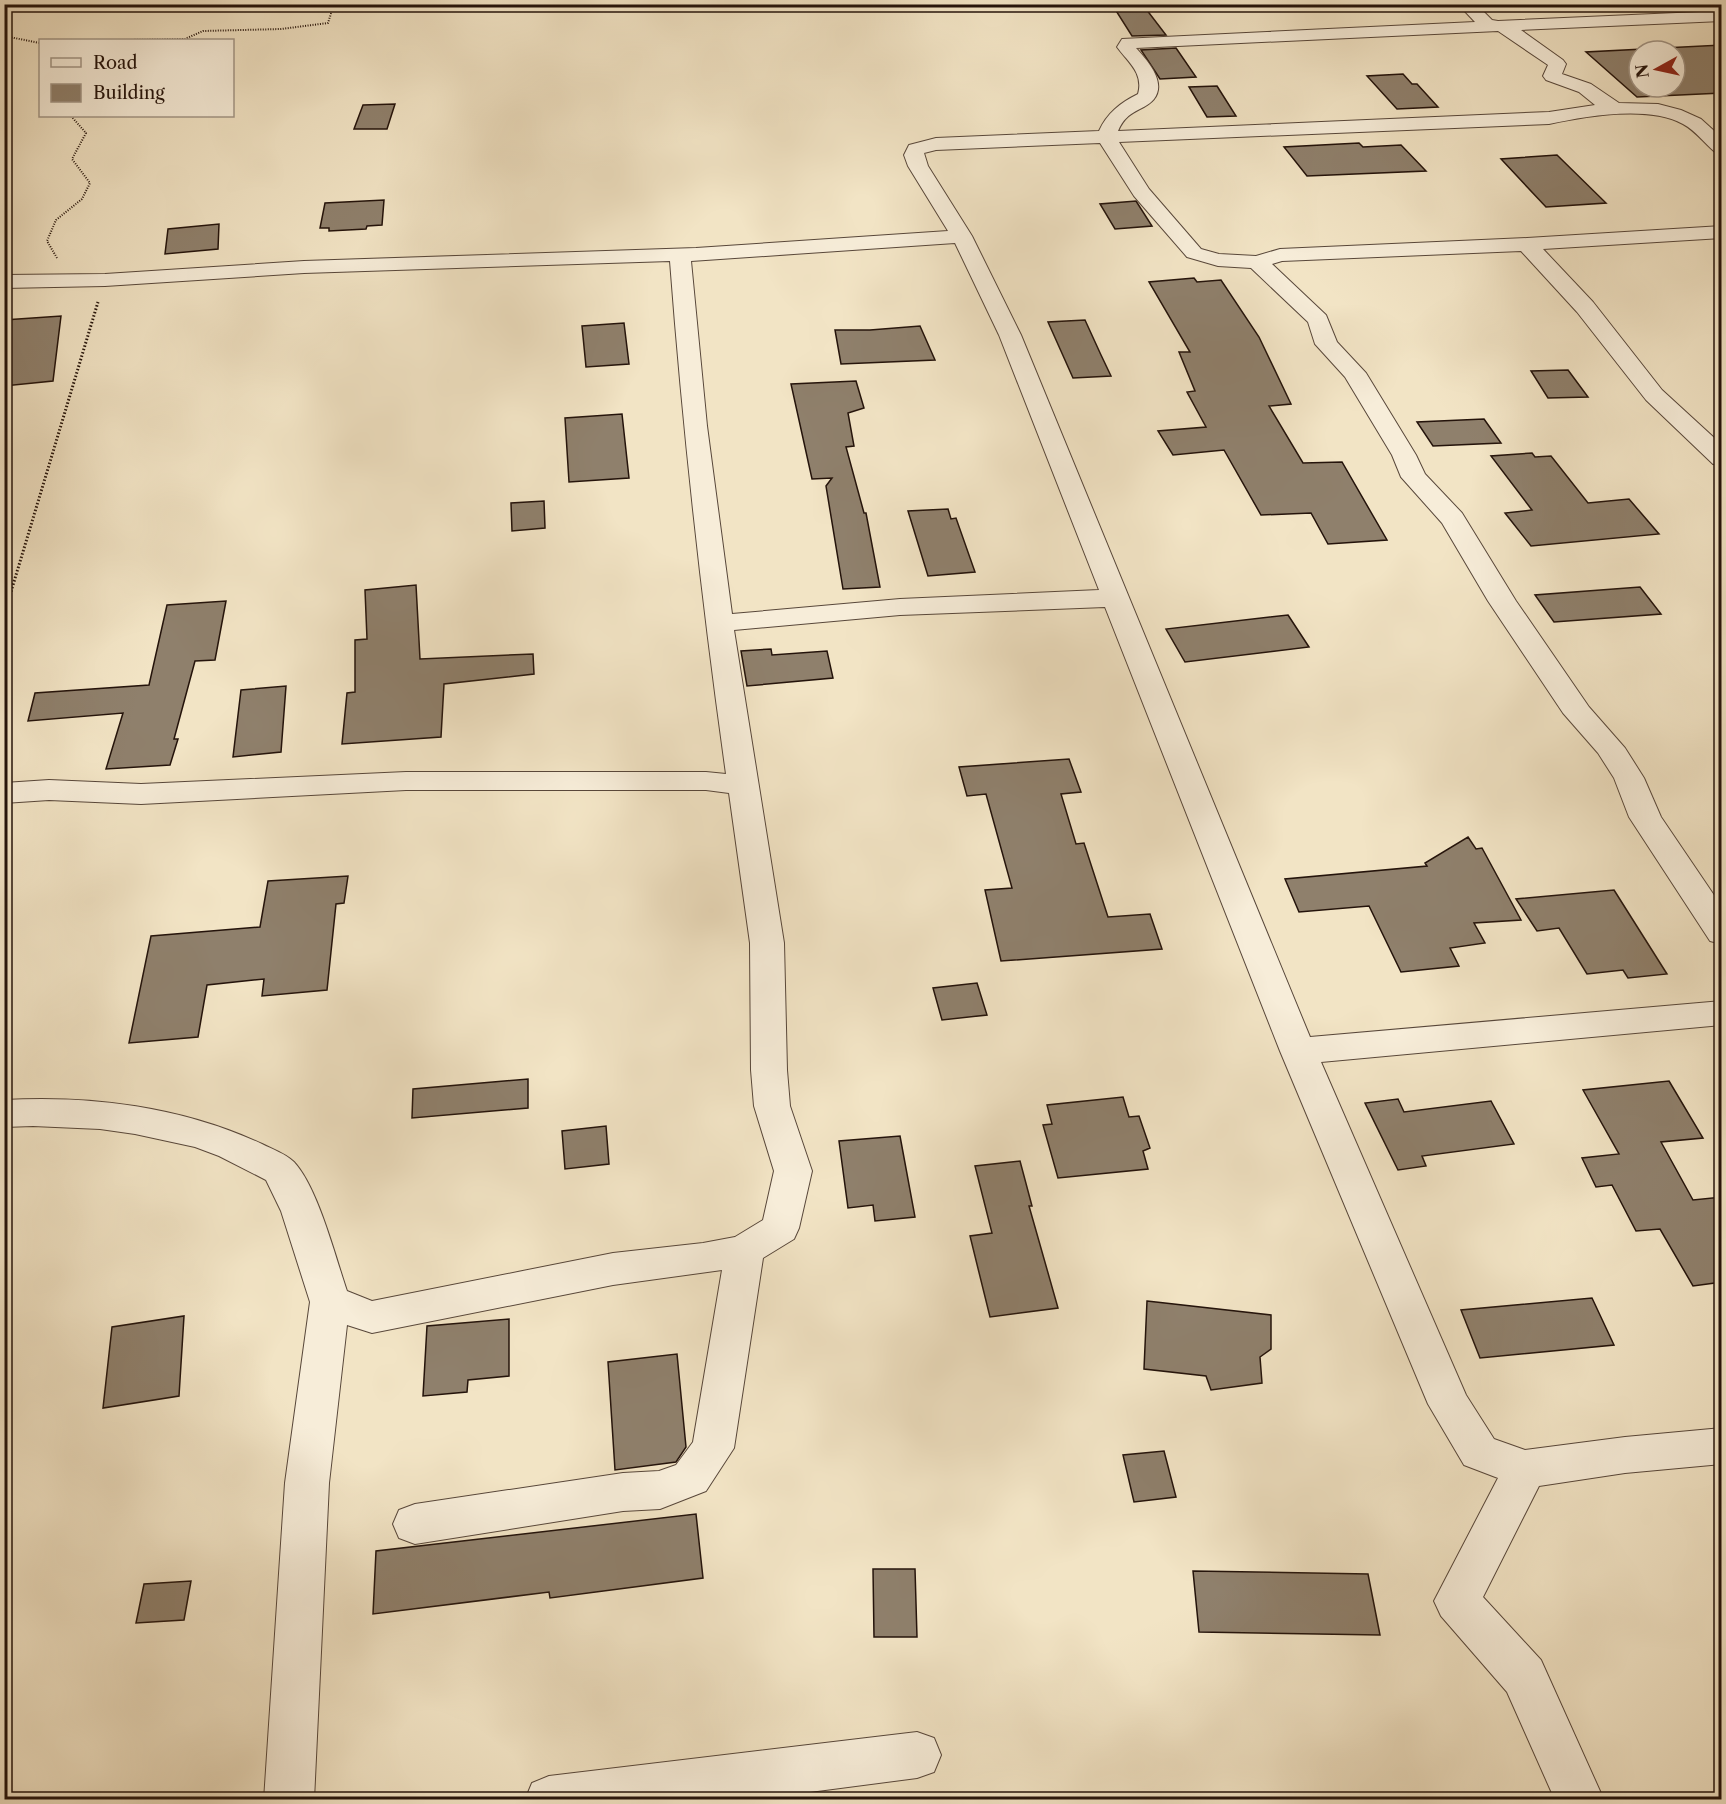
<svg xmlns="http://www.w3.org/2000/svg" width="1726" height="1804" font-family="'Libre Caslon Text',serif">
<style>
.building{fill:#8f806c;stroke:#24130b;stroke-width:1.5;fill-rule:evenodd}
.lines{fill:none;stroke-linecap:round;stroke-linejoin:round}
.minor-casing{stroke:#58473a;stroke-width:2}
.path-far1{stroke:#24130b;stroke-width:2;stroke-dasharray:1 1.5;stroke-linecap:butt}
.path{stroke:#24130b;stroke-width:3;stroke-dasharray:1.5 2;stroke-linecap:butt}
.minor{fill:#f7edd9;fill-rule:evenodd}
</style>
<rect width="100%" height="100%" fill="#f2e4c5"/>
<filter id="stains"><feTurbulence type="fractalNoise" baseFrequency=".00333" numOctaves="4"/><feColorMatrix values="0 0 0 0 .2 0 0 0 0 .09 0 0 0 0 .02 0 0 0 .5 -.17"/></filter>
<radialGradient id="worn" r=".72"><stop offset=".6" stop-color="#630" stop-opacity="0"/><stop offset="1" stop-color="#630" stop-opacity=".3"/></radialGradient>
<path class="building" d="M1143,5l23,30 -34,1 -19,-30z
M1722,45v48l-85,4 -51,-45zM1639,51h36v36h-36z
M1176,48l20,29 -36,2 -19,-29z
M1403,74l9,10h5l21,23 -41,2 -30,-33z
M1217,86l19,30 -29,1 -18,-30z
M395,104l-8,25h-33l9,-24z
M1359,143l4,4 38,-2 25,26 -119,5 -23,-29z
M1557,155l49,48 -60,4 -45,-48z
M384,200l-2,25 -15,1 -1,3 -37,2v-3h-9l5,-25z
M1136,201l16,25 -37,3 -15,-25z
M219,224l-1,25 -53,5 3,-25z
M1194,278l3,4 24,-2 38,57 32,67 -22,2 34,57 39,-1 45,78 -59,4 -17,-31 -50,2 -37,-65 -51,5 -15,-24 48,-4 -19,-35 8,-1 -16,-39h11l-41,-70z
M61,316l-8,65 -49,5v-66z
M1085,320l16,35 10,21 -38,2 -25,-56z
M624,323l5,41 -43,3 -4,-41z
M920,326l15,34 -94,4 -6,-34h35z
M1568,370l20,27 -40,1 -17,-27z
M856,381l8,27 -16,5 6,33 -8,1 18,66h2l14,74 -37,2 -17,-103 6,-8 -20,1 -21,-95z
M622,414l7,64 -60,4 -4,-64z
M1484,419l17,24 -68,3 -16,-24z
M1532,453l3,4 16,-1 37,47 41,-4 30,35 -128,12 -26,-33 27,-3 -41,-54z
M544,501l1,27 -33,3 -1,-28z
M948,509l3,10 5,-1 19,54 -47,4 -20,-65z
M416,585l4,74 113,-5 1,20 -90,10 -3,53 -99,7 5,-51 8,-1v-52l12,-1 -2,-49z
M1640,587l21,27 -107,8 -19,-27z
M226,601l-11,59 -20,1 -21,78h4l-8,26 -64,4 17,-56 -95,8 7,-28 114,-8 18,-80z
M1288,615l21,32 -124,15 -19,-33z
M771,649l1,6 55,-4 6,27 -86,8 -6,-35z
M286,686l-5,66 -48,5 8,-67z
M1069,759l12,33 -20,2 15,50 8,-1 24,74 42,-3 12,35 -161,12 -16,-71 27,-2 -26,-94 -19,2 -8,-29z
M1468,837l8,12 6,-1 39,72 -47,3 11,20 -35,5 9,18 -58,6 -32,-66 -70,6 -14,-33 142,-13 -2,-3z
M348,876l-4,27 -8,1 -9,86 -65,6 2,-17 -57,6 -9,52 -69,6 22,-107 109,-9 8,-46z
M1614,890l53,84 -39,4 -5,-8 -36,4 -28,-46 -22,3 -21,-32z
M977,983l10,32 -45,5 -9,-32z
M528,1079v29l-116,10 1,-29z
M1669,1081l34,57 -42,4 32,58 29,-3v85l-29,4 -33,-57 -24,2 -24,-46 -16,2 -14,-29 37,-4 -36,-64z
M1123,1097l6,20 10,-1 11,32 -7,3 5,18 -90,9 -15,-53 9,-1 -5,-19z
M1398,1099l6,13 87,-11 23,43 -92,12 4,10 -28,4 -33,-67z
M606,1126l3,38 -44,5 -3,-38z
M900,1136l15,81 -40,4 -2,-16 -25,3 -9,-67z
M1020,1161l12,45h-3l29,102 -68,9 -20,-81 22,-3 -17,-67z
M1592,1298l22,47 -134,13 -19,-48z
M1147,1301l124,14v34l-11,8 2,26 -51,7 -5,-14 -62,-7z
M184,1316l-5,80 -76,12 9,-81z
M509,1319v57l-41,4 -1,12 -44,4 4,-70z
M677,1354l9,93 -10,15 -61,8 -7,-108z
M1164,1451l12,46 -42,5 -11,-47z
M696,1514l7,64 -153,20 -1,-6 -176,22 3,-63z
M873,1569h42l2,68h-43z
M1193,1571l175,3 12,61 -181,-3z
M191,1581l-7,39 -48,3 8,-39z"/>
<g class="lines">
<g class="minor-casing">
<path id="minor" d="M1458,4h18l16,16 6,1 224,-10v10l-201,9 42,30 3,4 -4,10 29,10 28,19 39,1 23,6 20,9 21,19v16l-7,-2c-11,-9 -19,-21 -32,-28 -35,-19 -96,-8 -134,0l-430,18 30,47 52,60 18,5 37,2 24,-7 247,-11 195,-12v12l-179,11 50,53 69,88 60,55v21l-9,-2 -67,-64 -69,-88 -56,-61 -239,10 -10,3 54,51 11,27 29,31 50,82 9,19 37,39 54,88 73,106 36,41 19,30 17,39 61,90v37l-12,-3 -81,-124 -15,-39 -16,-25 -35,-40 -75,-112 -46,-78 -41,-46 -9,-22 -47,-78 -30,-33 -7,-22 -57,-54 -33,-2 -31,-9 -53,-61 -34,-53 -164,7 -12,3 4,13 44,70 49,99 289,702 412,-36v24l-401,37 145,333 28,44 31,11 100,-13 97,-9v36l-97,9 -86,13 -56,111 58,63 63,140h-49l-48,-108 -66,-76 -7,-15 64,-123 -34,-13 -36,-61 -148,-353 -175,-444 -205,8 -166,15 50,313 3,127 3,36 22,65 -13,57 -5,11 -31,19 -29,190 -28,43 -46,18 -37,2 -208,33 -16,-6 -6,-14 6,-14 16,-6 208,-31 36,-2 17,-6 17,-23 29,-172 -109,15 -241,48 -25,-8 -18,158 -15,317h-50l21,-317 25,-181 -29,-91 -15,-31 -47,-24 -24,-9 -60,-13 -35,-5 -67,-3 -29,1v-27c87,-5 179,7 258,44 10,5 24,10 32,18 24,26 41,94 53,129l25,10 241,-48 90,-10 32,-6 28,-17 11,-49 -20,-65 -3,-36 -1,-127 -21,-150 -23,-3h-300l-265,14 -92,-4 -45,3v-20l45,-3 92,4 265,-12h300l20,2c-24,-171 -43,-341 -56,-513l-366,12 -199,13 -101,2v-13l101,-1 199,-13 392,-13 252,-17 -40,-65 -4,-11 5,-10 27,-7 163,-7c8,-18 21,-28 39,-37 6,-21 -10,-32 -21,-47l5,-8 353,-17zM1498,31l50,34 -5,11 3,4 33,12 16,13 -46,7 -431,19c10,-23 25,-19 36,-32 13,-17 -7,-39 -18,-51zM955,243l44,92 100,255 -199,9 -168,15 -25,-188 -16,-165z
M917,1732l17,6 7,17 -7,17 -17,6 -169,22h-223l7,-17 17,-7z"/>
</g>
<path class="path-far1" d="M4,36l36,7
M127,40l58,-1 18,-8 78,-2 47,-6 6,-19
M57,258l-10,-17 9,-21 26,-21 8,-16 -18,-24 14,-26 -15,-17"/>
<path class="path" d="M4,615l94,-313"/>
<use href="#minor" class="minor"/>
</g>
<rect width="1726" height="1804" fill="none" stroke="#f2e4c5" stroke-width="24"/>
<rect x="6" y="6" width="1714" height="1792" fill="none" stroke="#24130b" stroke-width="3"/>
<rect x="12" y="12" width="1702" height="1780" fill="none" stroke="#24130b" stroke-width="1.5"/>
<rect x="39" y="39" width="195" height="78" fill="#f7edd9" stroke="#a39687" stroke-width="1.5"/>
<rect x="51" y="58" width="30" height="9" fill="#f7edd9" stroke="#a39687" stroke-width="1.5"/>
<text x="93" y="69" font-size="18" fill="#24130b">Road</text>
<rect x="51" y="84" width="30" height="18" fill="#8f806c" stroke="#a39687" stroke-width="1.5"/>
<text x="93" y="99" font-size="18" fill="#24130b">Building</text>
<g transform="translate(1657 69) rotate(262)"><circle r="28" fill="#f7edd9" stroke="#a39687" stroke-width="1.5"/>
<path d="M0-4.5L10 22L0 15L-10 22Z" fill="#8f2418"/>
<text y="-9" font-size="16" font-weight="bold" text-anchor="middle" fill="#24130b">N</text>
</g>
<rect width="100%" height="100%" filter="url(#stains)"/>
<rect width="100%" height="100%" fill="url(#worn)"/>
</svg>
